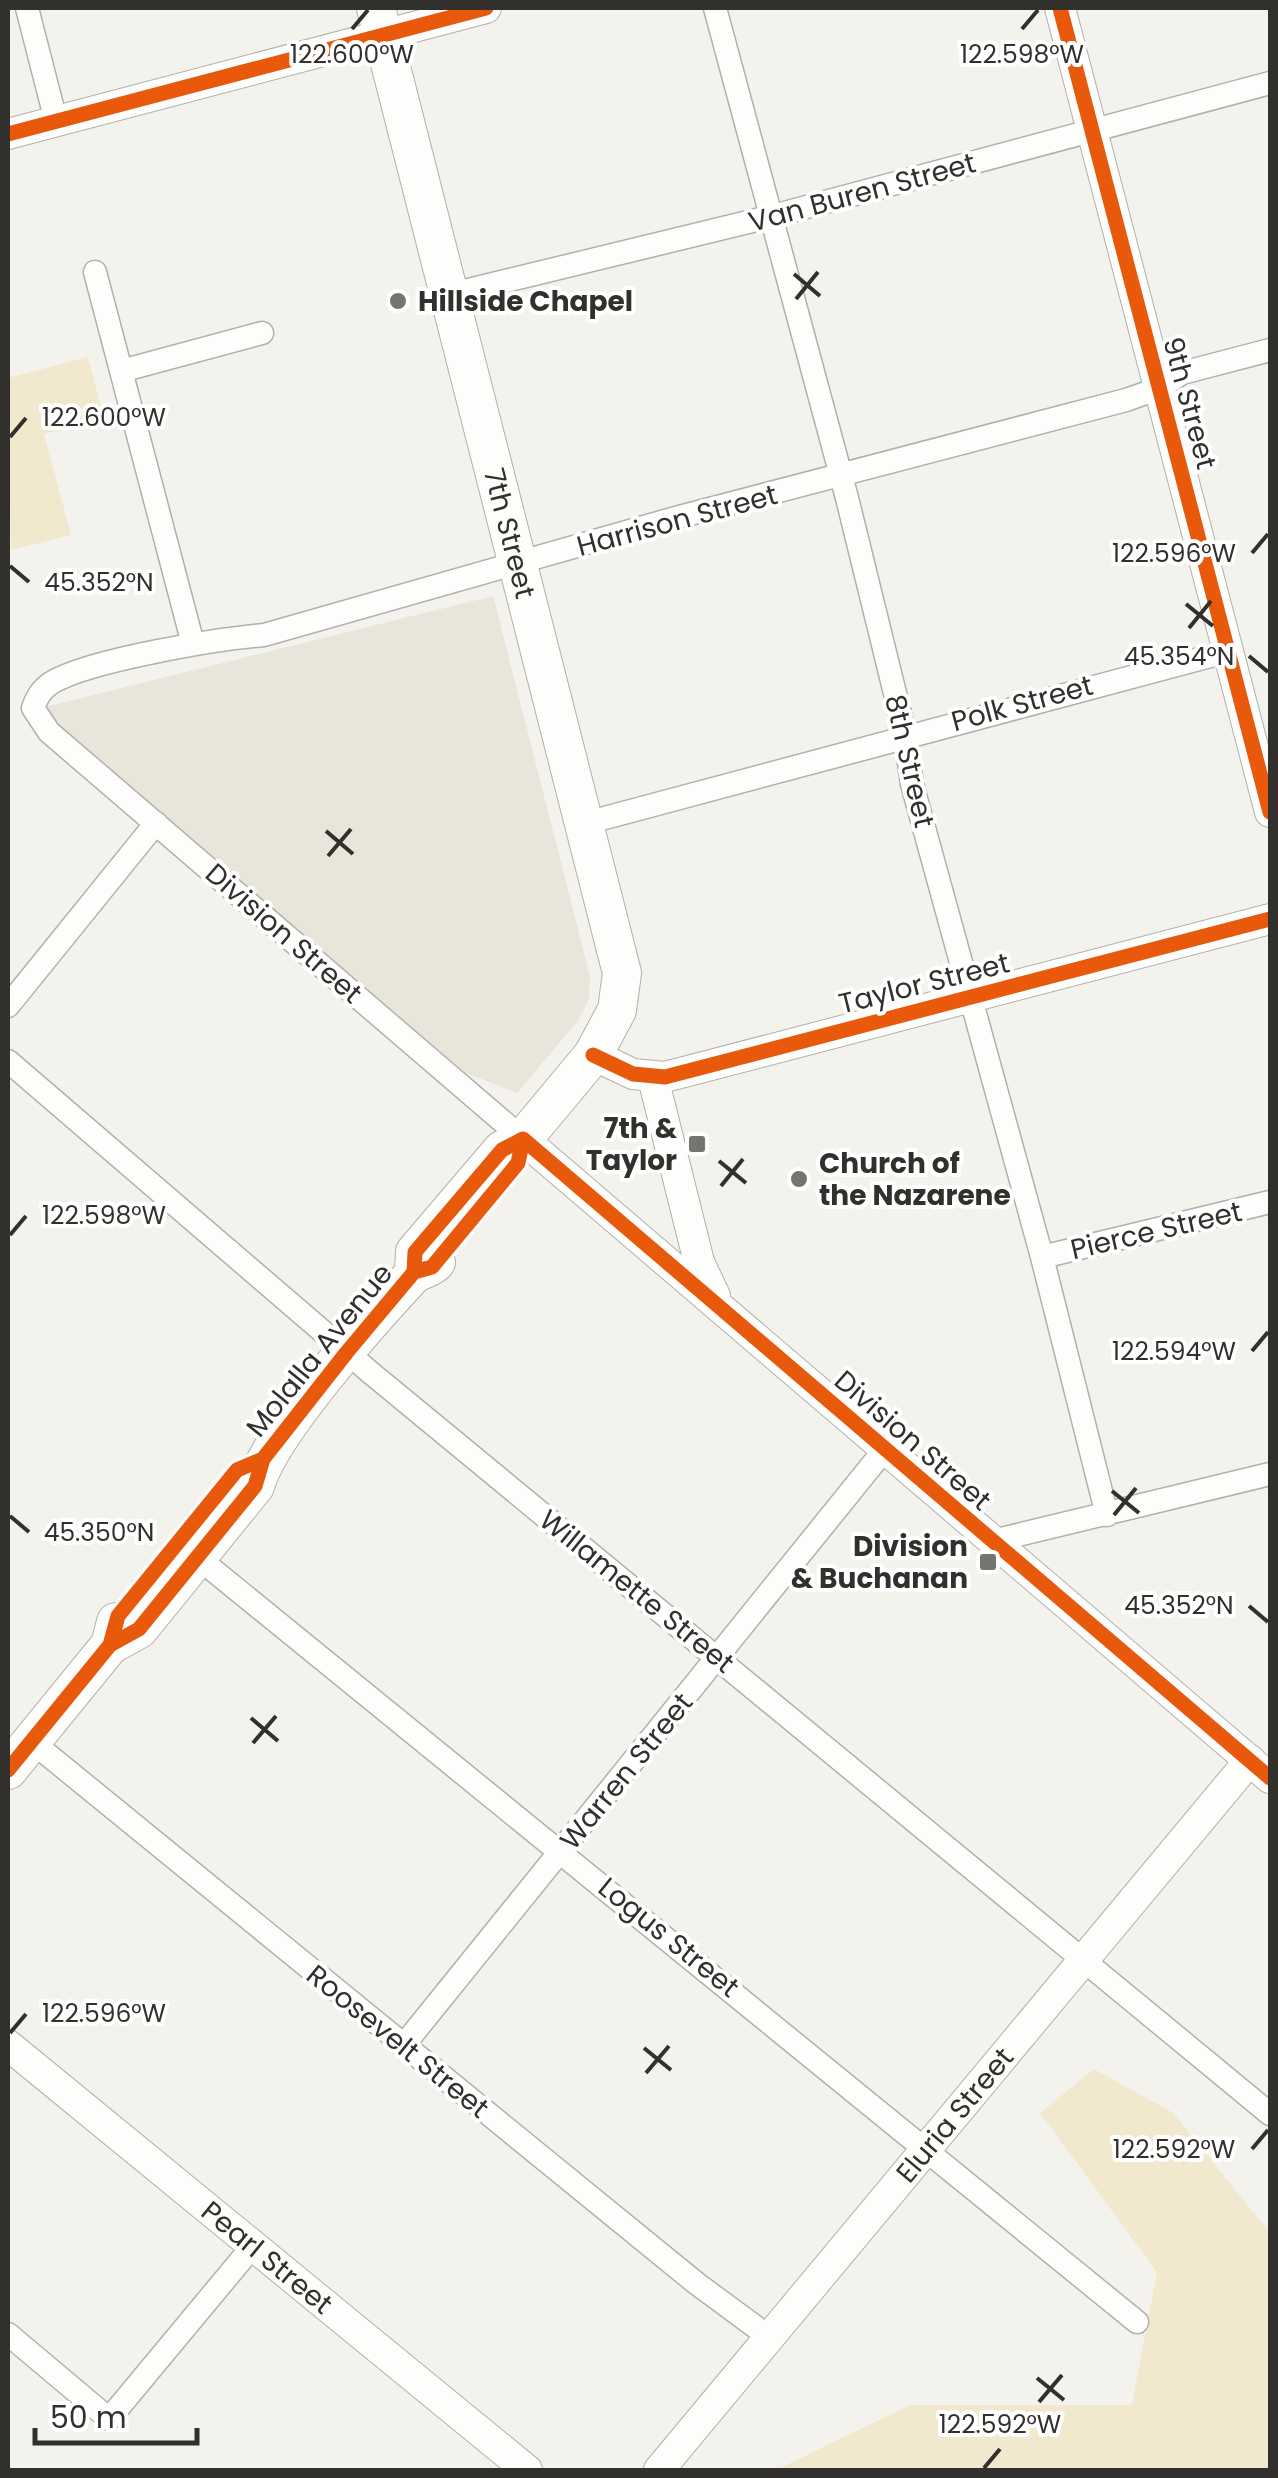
<svg xmlns="http://www.w3.org/2000/svg" width="1278" height="2478" font-family="Poppins,sans-serif">
<style>
.built{fill:#e9e5db}
.green{fill:#f2e8ce}
.lines{fill:none;stroke-linecap:round;stroke-linejoin:round}
.minor-casing{stroke:#b1b0ad;stroke-width:25}
.tertiary-casing{stroke:#b1b0ad;stroke-width:32}
.primary-casing{stroke:#b1b0ad;stroke-width:40}
.minor{stroke:#fdfdfc;stroke-width:22}
.tertiary{stroke:#fdfdfc;stroke-width:30}
.primary{stroke:#fdfdfc;stroke-width:38}
.cycleway-casing{stroke:#fff;stroke-width:21}
.cycleway{stroke:#e8590c;stroke-width:15}
.ticks{fill:none;stroke:#32302d;stroke-width:4}
.poi-dot{fill:#767470;stroke:#fff;stroke-width:4}
.labels{text-anchor:middle;stroke-width:8;stroke-linejoin:round;paint-order:stroke}
.street-label{font-size:28px;fill:#32302d;stroke:#fff}
.poi-label{font-size:28px;font-weight:bold;fill:#32302d;stroke:#fff;text-anchor:start}
.ticks-label{font-size:25px;text-anchor:middle;fill:#32302d;stroke:#fff;stroke-width:8;stroke-linejoin:round;paint-order:stroke}
</style>
<rect width="100%" height="100%" fill="#f4f2ed"/>
<path class="built" d="M493,596l97,380 -1,23 -12,23 -60,71 -51,-20 -429,-364z"/>
<path class="green" d="M88,357l16,61 -60,16 27,101 -60,15 -3,-172z
M1094,2069l79,44 97,120v237h-494l134,-65h222l25,-133 -117,-159z"/>
<g class="lines">
<g class="minor-casing">
<path id="minor" d="M27,8l29,113
M715,8l132,490 58,236 7,50 130,473 65,258
M95,272l98,372
M452,294l321,-78 497,-133
M121,371l141,-38
M586,823l643,-172
M8,1006l148,-183
M8,1061l363,312 899,741
M523,1139l-474,-407 -16,-24c4,-11 8,-18 18,-25 38,-23 166,-44 213,-48l415,-118 447,-117 34,-12 22,-15 88,-23
M1042,1257l228,-55
M993,1541l277,-67
M197,1557l940,765
M31,1741l665,542 73,54
M403,2046l482,-597
M8,2334l101,85 143,-172"/>
</g>
<g class="tertiary-casing">
<g id="tertiary">
<path d="M1060,8l210,804"/>
<path d="M8,134l478,-126"/>
<path d="M593,1055l40,19 32,3 605,-158"/>
<path d="M653,1078l46,184 16,34"/>
<path d="M523,1139l747,639"/>
<path id="s1" d="M8,2045l519,425"/>
<path id="s2" d="M659,2470l591,-710"/>
</g>
</g>
<g class="primary-casing">
<g id="primary">
<path id="s3" d="M376,8l246,965 -5,37 -24,45 -70,84 -21,11 -87,102 -1,20"/>
<path d="M110,1645l29,-16 116,-143c15,-53 115,-165 156,-209 7,-8 18,-7 25,-15"/>
<path d="M8,1770l102,-125 6,-23"/>
</g>
</g>
<use href="#minor" class="minor"/>
<use href="#tertiary" class="tertiary"/>
<use href="#primary" class="primary"/>
<g class="cycleway-casing">
<path id="cycleway" d="M1060,8l210,804
M8,134l478,-126
M593,1055l40,19 32,3 605,-158
M523,1139l747,639
M414,1272l1,-20 87,-102 21,-11
M110,1645l29,-16 116,-143 8,-27 84,-107 67,-80 18,-5 86,-104 5,-24
M8,1770l102,-125 8,-29 119,-146 26,-11"/>
</g>
<use href="#cycleway" class="cycleway"/>
</g>
<path class="ticks" d="M352,29l16,-19M1022,29l16,-19M794,274l26,22M796,299l22,-27M10,437l16,-19M1252,553l16,-19M10,566l19,16M1186,604l27,22M1189,628l22,-27M1249,656l19,16M326,831l27,23M328,856l23,-27M719,1161l27,22M721,1186l22,-27M10,1235l16,-19M1252,1351l16,-19M1112,1491l27,22M1114,1515l22,-27M10,1516l19,16M1249,1606l19,16M251,1718l27,23M253,1743l23,-27M10,2033l16,-19M644,2048l27,22M646,2073l23,-27M1252,2149l16,-19M1037,2378l27,22M1039,2402l23,-27M984,2468l16,-19"/>
<g class="poi-dot">
<circle cx="398" cy="301" r="10"/>
<rect x="687" y="1134" width="20" height="20" rx="5"/>
<circle cx="799" cy="1179" r="10"/>
<rect x="978" y="1552" width="20" height="20" rx="5"/>
</g>
<g class="labels">
<g class="street-label">
<text transform="translate(862 192) rotate(-15)" y="10">Van Buren Street</text>
<text transform="translate(1190 403) rotate(75)" y="10">9th Street</text>
<text transform="translate(677 520) rotate(-15)" y="10">Harrison Street</text>
<text dy="10" stroke="none"><textPath href="#s3" startOffset="542">7th Street</textPath></text>
<text transform="translate(1022 703) rotate(-15)" y="10">Polk Street</text>
<text transform="translate(910 761) rotate(77)" y="10">8th Street</text>
<text transform="translate(284 933) rotate(41)" y="10">Division Street</text>
<text transform="translate(924 983) rotate(-14)" y="10">Taylor Street</text>
<text transform="translate(1156 1230) rotate(-13)" y="10">Pierce Street</text>
<text transform="translate(319 1350) rotate(-51)" y="10">Molalla Avenue</text>
<text transform="translate(913 1440) rotate(41)" y="10">Division Street</text>
<text transform="translate(637 1591) rotate(39)" y="10">Willamette Street</text>
<text transform="translate(626 1771) rotate(-51)" y="10">Warren Street</text>
<text transform="translate(669 1937) rotate(39)" y="10">Logus Street</text>
<text transform="translate(398 2041) rotate(39)" y="10">Roosevelt Street</text>
<text dy="10" stroke="none"><textPath href="#s2" startOffset="462">Eluria Street</textPath></text>
<text dy="10" stroke="none"><textPath href="#s1" startOffset="335">Pearl Street</textPath></text>
</g>
<g class="poi-label">
<text x="418" y="311">Hillside Chapel</text>
<text x="677" y="1138" text-anchor="end">7th &amp;<tspan x="677" dy="32">Taylor</tspan></text>
<text x="819" y="1173">Church of<tspan x="819" dy="32">the Nazarene</tspan></text>
<text x="968" y="1556" text-anchor="end">Division<tspan x="968" dy="32">&amp; Buchanan</tspan></text>
</g>
</g>
<g class="ticks-label">
<text x="352" y="63">122.600°W</text>
<text x="1022" y="63">122.598°W</text>
<text x="104" y="426">122.600°W</text>
<text x="1174" y="562">122.596°W</text>
<text x="99" y="591">45.352°N</text>
<text x="1179" y="665">45.354°N</text>
<text x="104" y="1224">122.598°W</text>
<text x="1174" y="1360">122.594°W</text>
<text x="99" y="1541">45.350°N</text>
<text x="1179" y="1614">45.352°N</text>
<text x="104" y="2022">122.596°W</text>
<text x="1174" y="2158">122.592°W</text>
<text x="1000" y="2433">122.592°W</text>
</g>
<rect width="1278" height="2478" fill="none" stroke="#32302d" stroke-width="20"/>
<path d="M35 2428v15h162v-15" fill="none" stroke="#32302d" stroke-width="5"/>
<text x="50" y="2428" font-size="30" fill="#32302d" stroke="#ffffff" stroke-width="8" paint-order="stroke">50 m</text>
</svg>
